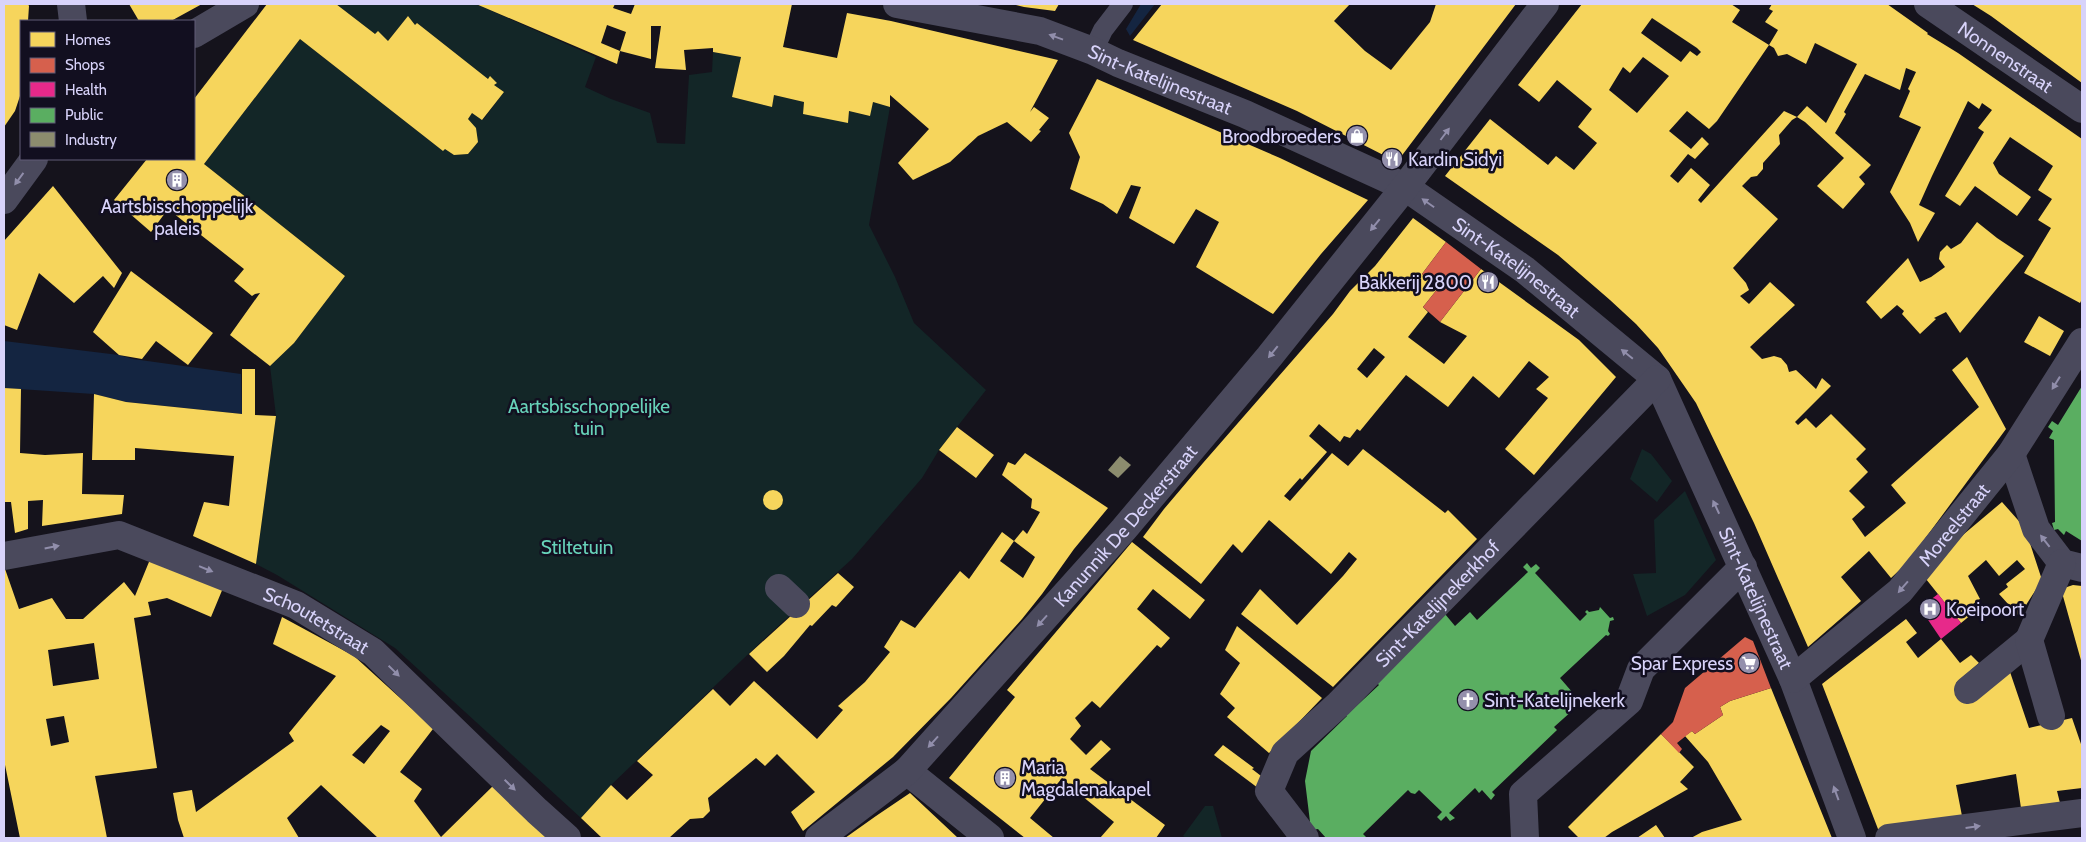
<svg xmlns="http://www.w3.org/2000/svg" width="2086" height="842" font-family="Cabin,sans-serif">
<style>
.green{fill:#132627}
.water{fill:#142541}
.homes{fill:#f6d55c;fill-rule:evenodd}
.shops{fill:#d6604d}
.health{fill:#e7298a}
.public{fill:#5aae61}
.industry{fill:#8c8c6e}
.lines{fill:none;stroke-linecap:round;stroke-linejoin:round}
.lane{stroke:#4a495c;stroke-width:20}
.street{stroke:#4a495c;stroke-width:28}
.oneway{fill:#918eab}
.labels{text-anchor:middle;stroke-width:5;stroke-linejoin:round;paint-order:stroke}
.street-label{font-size:19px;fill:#d8d3fa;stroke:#120f20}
.poi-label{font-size:19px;fill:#d8d3fa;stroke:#120f20;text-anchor:start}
.park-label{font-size:19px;fill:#67d2b9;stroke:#120f20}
</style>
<rect width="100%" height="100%" fill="#15131c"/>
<path class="green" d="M336,4h140l120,53 -11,30 26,12 39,14 7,30 28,1 4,-69 23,-3 1,-20 28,5 -9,40 40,10 2,-12 30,7 -1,12 45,8 1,-11 20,5 4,-14 17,5 -21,118 26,52 19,46 72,67 -47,60 -17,28 -70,81 -87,79 -154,147 -30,33 -186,-170 -118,-73 -21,-11 20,-148 -6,-50 24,-23 51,-67 -141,-112 96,-125 143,112 2,-2 9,6 14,-1 10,-12 -10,-23 4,-6 11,7 21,-28 -10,-7 2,-3 -6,-5 -2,2 -71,-56 -2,2 -7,-9 -20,25 -13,-7z
M1642,449l9,5 21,27 -15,21 -27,-23z
M1685,491l31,69 -31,35 -38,21 -14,-42 23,-1 -2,-53z
M1205,806h8l9,32h-36l-3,-2z"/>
<path class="water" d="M1141,4h14l-25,32 -4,-7z
M4,341l115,14 14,4 108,15 1,40 -116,-12 -32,-8 -90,-6z"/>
<path class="homes" d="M4,4h24l1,2 -1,15h-7v72l-6,18 -11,16z
M129,4h73l-31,17h-32z
M267,4h69l39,30 3,-3 10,10 20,-25 7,9 2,-2 71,56 2,-3 7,7 -3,2 10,7 -22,28 -10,-7 -4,6 8,9 2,14 -10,12 -14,1 -9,-6 -2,2 -143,-112 -96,125 141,112 -51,67 -24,23 -40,-31 30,-42 -5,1 -3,2 -18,-15 10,-12 -76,-60 -17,23 -37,-32 33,-41h47v-60z
M476,4h139l-2,4 18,6 4,-10h157l-9,43 54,11 10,-45 44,8 167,39 -28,52 4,-5 15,11 -10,12 2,1 -10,11 -24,-20 -29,14 -28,26 -37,18 -15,-17 31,-34 -39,-34v12l-17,-5 -3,14 -21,-5 -1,12 -45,-9 1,-12 -30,-7 -2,12 -40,-10 9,-40 -28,-5v-4l-29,2 2,20 -31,-2 6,-42h-10v33l-31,-8 6,-19 -19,-7 -6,18 19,8 -3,13z
M1012,4h47l-4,7 -31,-4z
M1162,4h188l-16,17 31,30 26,19 39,-48 6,-18h80l-119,158 -100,-51 -164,-71z
M1582,4h149l9,6 -8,12 37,23 9,-15 -13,-8 8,-11 -4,-2 3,-5h115l41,29 -1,1 31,19 124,86v160l-2,4 -56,-30 27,-45 -13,-8 14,-21 -14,-9 15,-24 -43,-29 -17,26 6,11 32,23 -14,19 -42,-30 -15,20 -15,-10 39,-64 -6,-4 14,-18 -10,-7 -3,6 -11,-8 -36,75 -13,29 16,8 -17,29 -8,-19 -20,-31 31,-65 -22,-10 11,-26 -2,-2 8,-17 -10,-4 -6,22 -35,-16 -21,38 2,2 -11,19 36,32 -12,12 6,7 -22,25 -26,-23 27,-28 -39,-36 -8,-5 10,-11 19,17 31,-59 -42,-21 -9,21 -19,-10 -9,2 -4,-8 -5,-3 -52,76 -8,8 -22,-18 -18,20 22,18 11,-12 7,7 -14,15 -7,-5 -18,22 8,7 13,-15 19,17 -12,15 3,3 83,-92 13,6 -5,3 -13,15 1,9 -17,19v6l-6,7 -6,1 -9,9 36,33 -45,49 13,15 3,7 -9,6 9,8 21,-22 25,23 -45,42 12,12 12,-3 7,2 6,7 2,7 7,-2 20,19 6,-11 9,8 -36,36 3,3 8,-7 10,10 15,-14 35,35 -10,10 12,13 -19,19 16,16 -13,12 13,18 41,-34 -15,-18 88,-78 -27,-37 15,-13 39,72 -99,134 -16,15 -22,-27 -28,26 20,24 -53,46 -54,-124 -58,-120 -38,-55 -22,-24 -26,-24 -52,-45 -113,-79 45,-57 58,46 8,-9 18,14 23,-27 -19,-16 14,-18 -35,-29 -18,22 -21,-17zM1652,18l45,30 4,4 -4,4 -7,-5 -9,11 -40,-29zM1643,57l26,19 -32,37 -28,-23 14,-23 7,6z
M1972,4h110v79l-91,-67z
M1097,79l183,79 88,42 -47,54 -48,60 -77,-47 23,-45 -23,-13 -22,35 -45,-26 12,-31 -10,-2 -14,29 -14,-10 -33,-15 10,-32 -11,-24z
M53,186l69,87 -8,15 -11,-12 -29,27 -35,-30 -22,57 -13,-5v-84z
M1413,218l33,24 -24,32 17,13 -16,20 5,5 -20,25 36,27 23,-28 -27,-14 41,-53 98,71 37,37 -82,98 -29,-26 43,-51 -12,-9 13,-12 -20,-16 -30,37 -26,-22 -25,31 -42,-32 -46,56 -3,-2 -7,9 -6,-2 -4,6 -21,-18 -10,12 18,16 -25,28 -2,-2 -16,18 6,5 42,-48 16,13 15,-17 82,64 3,-3 29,29 -144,148 -92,-73 19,-25 37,36 46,-49 14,-17 -8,-7 -18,22 -62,-54 -27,33 -9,-9 -32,40 -58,-47 21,-28 39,-46 130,-149 17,-23 25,-25zM1374,348l11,9 -18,21 -10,-9z
M1977,222l20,16 27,18 -64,77 -14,-21 -12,6 2,1 -16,15 -18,-20 2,-3 -7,-6 -16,14 -15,-17 42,-44 12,24 11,-5 14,-10 -6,-8 1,-7 7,-7 4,4 10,-6z
M131,271l82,62 -25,32 -32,-24 -14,18 -23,-4 -26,-23z
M2039,316l25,15 -14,25 -26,-14z
M242,369h13v46l21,1 -20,148 -63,-28 11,-34 25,4 5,-50 -99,-8v12h-43l2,-66 32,8 116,12z
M4,388l17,1 -1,64 25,2 38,-2 -1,41 42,1 -2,19 -80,12 1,-26 -15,1v28l-13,4 -4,-31h-7z
M957,427l37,28 -18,23 -37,-28z
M1025,453l83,55 -34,41 -32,45 -20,25 -71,79 -58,59 -90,74 -12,-19 24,-20 -38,-38 -12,12 -9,-8 -48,40 2,13 -7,7 -13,1 -21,19h-67l-21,-20 30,-33 16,15 26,-25 -16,-14 76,-72 17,17 24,-25 63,58 26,-29 -5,-4 27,-24 25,-30 -6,-5 17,-27 14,8 45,-57 9,8 33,-47 12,9 -14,20 23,17 12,-21 -21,-16 9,-11 4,4 13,-22 -9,-4 1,-9 -30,-24 6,-13 7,3z
M763 500a10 10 0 1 1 20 0a10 10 0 1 1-20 0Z
M2002,502l23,26 17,52 -23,36 -20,-22 9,-7 -2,-3 19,-15 -8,-9 -18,16 -13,-16 -18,16 12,23 -7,5 4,6 -16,13 -39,-49 42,-40z
M1132,542l73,58 -15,19 -37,-30 -16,20 33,29 -9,10 -4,-3 -57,63 -8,-7 -17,17 6,8 -11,13 16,16 15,-15 10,9 -21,20 75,56 -9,13h-56l14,-16 -32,-26 -20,-18 -32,40 24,20h-29l-76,-60 66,-81 -8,-7z
M151,557l72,31 -12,29 -44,-19 -19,4 3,13 -17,3 23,150 -62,8 12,62h-87l-16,-78v-194l15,43 33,-11 14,21h17l41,-37 11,14zM94,643l5,36 -46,7 -5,-36zM64,716l5,26 -18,4 -5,-27z
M838,573l16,14 -18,20 -4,-2 -20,21 -2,-1 -26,31 -17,16 -18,-18z
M2073,585l9,1v78l-21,-75z
M282,617l72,39 56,51 26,18 -36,47 22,17 -8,12 27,36 55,-54 58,55h-176l-57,-53 -34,33 12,20h-115l-6,-18 -5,-27 19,-3 4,22 98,-71 -5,-8 47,-57 -63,-32zM381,725l9,6 -26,33 -12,-9z
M1906,619l11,14 -11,9 12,16 23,-19 19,24 11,-8 8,8 -23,20 12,17 41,-31 20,59 43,-10 10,29v41l-25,3 3,12 -39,5 -5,-34 -60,11 6,31 -84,13 -56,-145z
M1237,626l85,72 -53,55 -42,-36 8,-9 -15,-14 20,-31 -15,-13z
M1771,688l61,150h-141l11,-6 40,-12 -34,-58 -23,-26 7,-5 3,3 28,-19 -3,-8 10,-6z
M1661,734l33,33 -14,15 8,7 -76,43 -8,6h-25l-11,-11z
M1223,745l31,23 -2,1 13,10 -7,9 -44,-33z
M910,793l48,45h-113l31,-22z
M1656,825l9,13h-28z"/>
<path class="shops" d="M1446,242l35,27 -41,53 -17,-15 16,-20 -17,-13z
M1745,637l8,4 18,47 -41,13 -10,6 3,8 -28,19 -3,-3 -15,12 5,6 -3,4 -18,-19 12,-12 12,-34z"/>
<path class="health" d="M1938,594l23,29 -20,16 -21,-31z"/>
<path class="public" d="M2082,386v155l-16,-10 -2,4 -6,-6 -4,1 -2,-7 3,-1 -1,-82 -5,-2 4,-7 -5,-4 4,-6 6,4z
M1527,563l4,5 5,-4 4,4 -5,5 45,48 7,-7 -2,-2 2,-2 2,2 10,-2 1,-3 10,11 3,-1 1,3 -4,1 -2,10 2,3 -2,2 -2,-1 -46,43 13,15v17l-19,17 3,3 -65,62 3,3 -4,5 -9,-10 -3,3 -4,-5 -26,25 6,5 -5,3 -4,-5 -5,5 -4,-4 5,-5 -23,-22 -4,4 -4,-1 -3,-3 -45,44 4,4h-41l-8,-9 -7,1 -6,-49 6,-30 36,-35 -5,-5 8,1 29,-27 -5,-5 71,-66 10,12 15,-14 7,8 51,-48 -5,-5z"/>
<path class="industry" d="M1120,456l11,9 -13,13 -10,-8z"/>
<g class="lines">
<path class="lane" d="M1093,51l10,-21 20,-26"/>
<g class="street">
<path d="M71,4l2,17"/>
<path id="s1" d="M897,4l143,27 53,20 25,12 127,51 160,73 120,83 132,109 136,300 59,159"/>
<path id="s2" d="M1928,4l154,105"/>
<path d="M194,34l51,-30"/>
<path d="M4,200l30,-41"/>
<path d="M2011,454l25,75 26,34 20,5"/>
<path id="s3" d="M4,556l115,-21 177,70 77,47 164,159 30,27"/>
<path d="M779,588l17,16"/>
<path id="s4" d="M1793,679l107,-88 111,-137 71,-112"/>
<path d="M1968,690l61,-50"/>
<path d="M2051,716l-22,-76 33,-77"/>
<path d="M907,771l83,67"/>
<path id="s5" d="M819,838l88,-67 217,-242 145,-172 136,-170 140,-183"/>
<path id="s6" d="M1305,838l-36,-47 16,-38 54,-49 318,-325"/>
<path d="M1525,838l-2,-44 106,-93 12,-32 102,-102"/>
<path d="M1889,838l193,-25"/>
</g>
</g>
<defs><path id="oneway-solid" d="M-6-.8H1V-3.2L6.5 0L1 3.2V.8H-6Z" transform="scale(1.25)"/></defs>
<g class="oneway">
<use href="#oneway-solid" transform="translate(1056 37) rotate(-160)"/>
<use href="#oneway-solid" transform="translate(1445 134) rotate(-53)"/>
<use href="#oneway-solid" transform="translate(19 179) rotate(126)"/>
<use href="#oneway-solid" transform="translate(1428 203) rotate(-145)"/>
<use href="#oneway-solid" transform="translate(1375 225) rotate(129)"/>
<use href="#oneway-solid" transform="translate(1273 352) rotate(129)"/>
<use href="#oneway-solid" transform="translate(1627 354) rotate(-141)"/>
<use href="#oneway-solid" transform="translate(2056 383) rotate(122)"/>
<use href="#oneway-solid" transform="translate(1716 507) rotate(-115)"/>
<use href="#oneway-solid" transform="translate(2045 541) rotate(-128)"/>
<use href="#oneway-solid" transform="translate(52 547) rotate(-11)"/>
<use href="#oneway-solid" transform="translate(206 569) rotate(22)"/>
<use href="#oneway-solid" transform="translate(1903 587) rotate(131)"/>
<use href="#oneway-solid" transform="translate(1042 621) rotate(132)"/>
<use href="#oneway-solid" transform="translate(394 671) rotate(44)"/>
<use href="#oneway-solid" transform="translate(933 742) rotate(132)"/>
<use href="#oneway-solid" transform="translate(510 785) rotate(44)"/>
<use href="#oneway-solid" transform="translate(1836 793) rotate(-110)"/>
<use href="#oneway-solid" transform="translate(1973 827) rotate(-8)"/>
</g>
<defs>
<g id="shop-disc" transform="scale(1.125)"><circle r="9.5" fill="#9490ac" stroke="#120f20"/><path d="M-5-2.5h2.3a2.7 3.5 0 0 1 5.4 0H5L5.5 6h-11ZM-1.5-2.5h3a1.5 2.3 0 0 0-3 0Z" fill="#fff"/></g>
<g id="restaurant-disc" transform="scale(1.125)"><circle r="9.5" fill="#9490ac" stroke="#120f20"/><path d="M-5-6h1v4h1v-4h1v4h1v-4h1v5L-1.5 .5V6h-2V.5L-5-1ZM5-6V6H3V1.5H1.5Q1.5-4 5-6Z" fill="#fff"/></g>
<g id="building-disc" transform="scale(1.125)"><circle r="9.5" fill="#9490ac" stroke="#120f20"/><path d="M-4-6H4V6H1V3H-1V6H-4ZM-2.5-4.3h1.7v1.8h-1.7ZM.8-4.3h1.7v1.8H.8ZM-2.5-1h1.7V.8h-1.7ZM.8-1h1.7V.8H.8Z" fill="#fff"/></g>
<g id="hospital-disc" transform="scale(1.125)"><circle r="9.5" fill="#9490ac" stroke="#120f20"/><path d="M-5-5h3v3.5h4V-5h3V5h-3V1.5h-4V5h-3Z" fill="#fff"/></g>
<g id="supermarket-disc" transform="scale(1.125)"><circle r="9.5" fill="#9490ac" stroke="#120f20"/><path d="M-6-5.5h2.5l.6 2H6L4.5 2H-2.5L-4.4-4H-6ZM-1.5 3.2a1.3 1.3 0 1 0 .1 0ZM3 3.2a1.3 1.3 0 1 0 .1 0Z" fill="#fff"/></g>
<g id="church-disc" transform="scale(1.125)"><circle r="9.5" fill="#9490ac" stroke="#120f20"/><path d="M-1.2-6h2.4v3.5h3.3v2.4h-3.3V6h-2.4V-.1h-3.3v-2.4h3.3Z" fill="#fff"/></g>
</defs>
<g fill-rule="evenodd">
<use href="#shop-disc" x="1357" y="136"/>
<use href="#restaurant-disc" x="1392" y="159"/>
<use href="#building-disc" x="177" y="180"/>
<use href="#restaurant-disc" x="1488" y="282"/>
<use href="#hospital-disc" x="1930" y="609"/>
<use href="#supermarket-disc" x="1749" y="663"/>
<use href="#church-disc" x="1468" y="700"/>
<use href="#building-disc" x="1005" y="778"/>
</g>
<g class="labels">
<g class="street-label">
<text dy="7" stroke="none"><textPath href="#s2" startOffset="94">Nonnenstraat</textPath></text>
<text dy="7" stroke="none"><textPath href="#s1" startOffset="275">Sint-Katelijnestraat</textPath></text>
<text dy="7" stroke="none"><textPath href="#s1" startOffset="680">Sint-Katelijnestraat</textPath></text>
<text dy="7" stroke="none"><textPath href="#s5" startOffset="439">Kanunnik De Deckerstraat</textPath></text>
<text dy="7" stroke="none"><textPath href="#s4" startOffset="224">Moreelstraat</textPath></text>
<text dy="7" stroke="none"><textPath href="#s1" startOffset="1100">Sint-Katelijnestraat</textPath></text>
<text dy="7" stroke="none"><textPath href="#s6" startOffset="314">Sint-Katelijnekerkhof</textPath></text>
<text dy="7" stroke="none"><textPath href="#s3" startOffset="332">Schoutetstraat</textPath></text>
</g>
<g class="poi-label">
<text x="1341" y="143" text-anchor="end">Broodbroeders</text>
<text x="1408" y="166">Kardin Sidyi</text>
<text x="177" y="213" text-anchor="middle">Aartsbisschoppelijk<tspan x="177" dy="22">paleis</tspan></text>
<text x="1472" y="289" text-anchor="end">Bakkerij 2800</text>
<text x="1946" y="616">Koeipoort</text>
<text x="1733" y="670" text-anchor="end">Spar Express</text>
<text x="1484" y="707">Sint-Katelijnekerk</text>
<text x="1021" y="774">Maria<tspan x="1021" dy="22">Magdalenakapel</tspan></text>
</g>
<g class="park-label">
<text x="589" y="413">Aartsbisschoppelijke<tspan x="589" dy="22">tuin</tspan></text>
<text x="577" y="554">Stiltetuin</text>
</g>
</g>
<rect width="2086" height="842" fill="none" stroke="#d8d3fa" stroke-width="10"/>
<rect x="20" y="20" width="175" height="140" fill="#120f20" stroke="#615d77"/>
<rect x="30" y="32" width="25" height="15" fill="#f6d55c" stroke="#615d77"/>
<text x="65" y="45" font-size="15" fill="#d8d3fa">Homes</text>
<rect x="30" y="58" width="25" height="15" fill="#d6604d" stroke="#615d77"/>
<text x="65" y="70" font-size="15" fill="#d8d3fa">Shops</text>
<rect x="30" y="82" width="25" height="15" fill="#e7298a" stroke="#615d77"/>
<text x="65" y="95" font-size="15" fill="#d8d3fa">Health</text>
<rect x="30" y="108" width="25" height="15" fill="#5aae61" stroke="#615d77"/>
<text x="65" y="120" font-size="15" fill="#d8d3fa">Public</text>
<rect x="30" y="132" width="25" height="15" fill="#8c8c6e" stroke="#615d77"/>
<text x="65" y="145" font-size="15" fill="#d8d3fa">Industry</text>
</svg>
